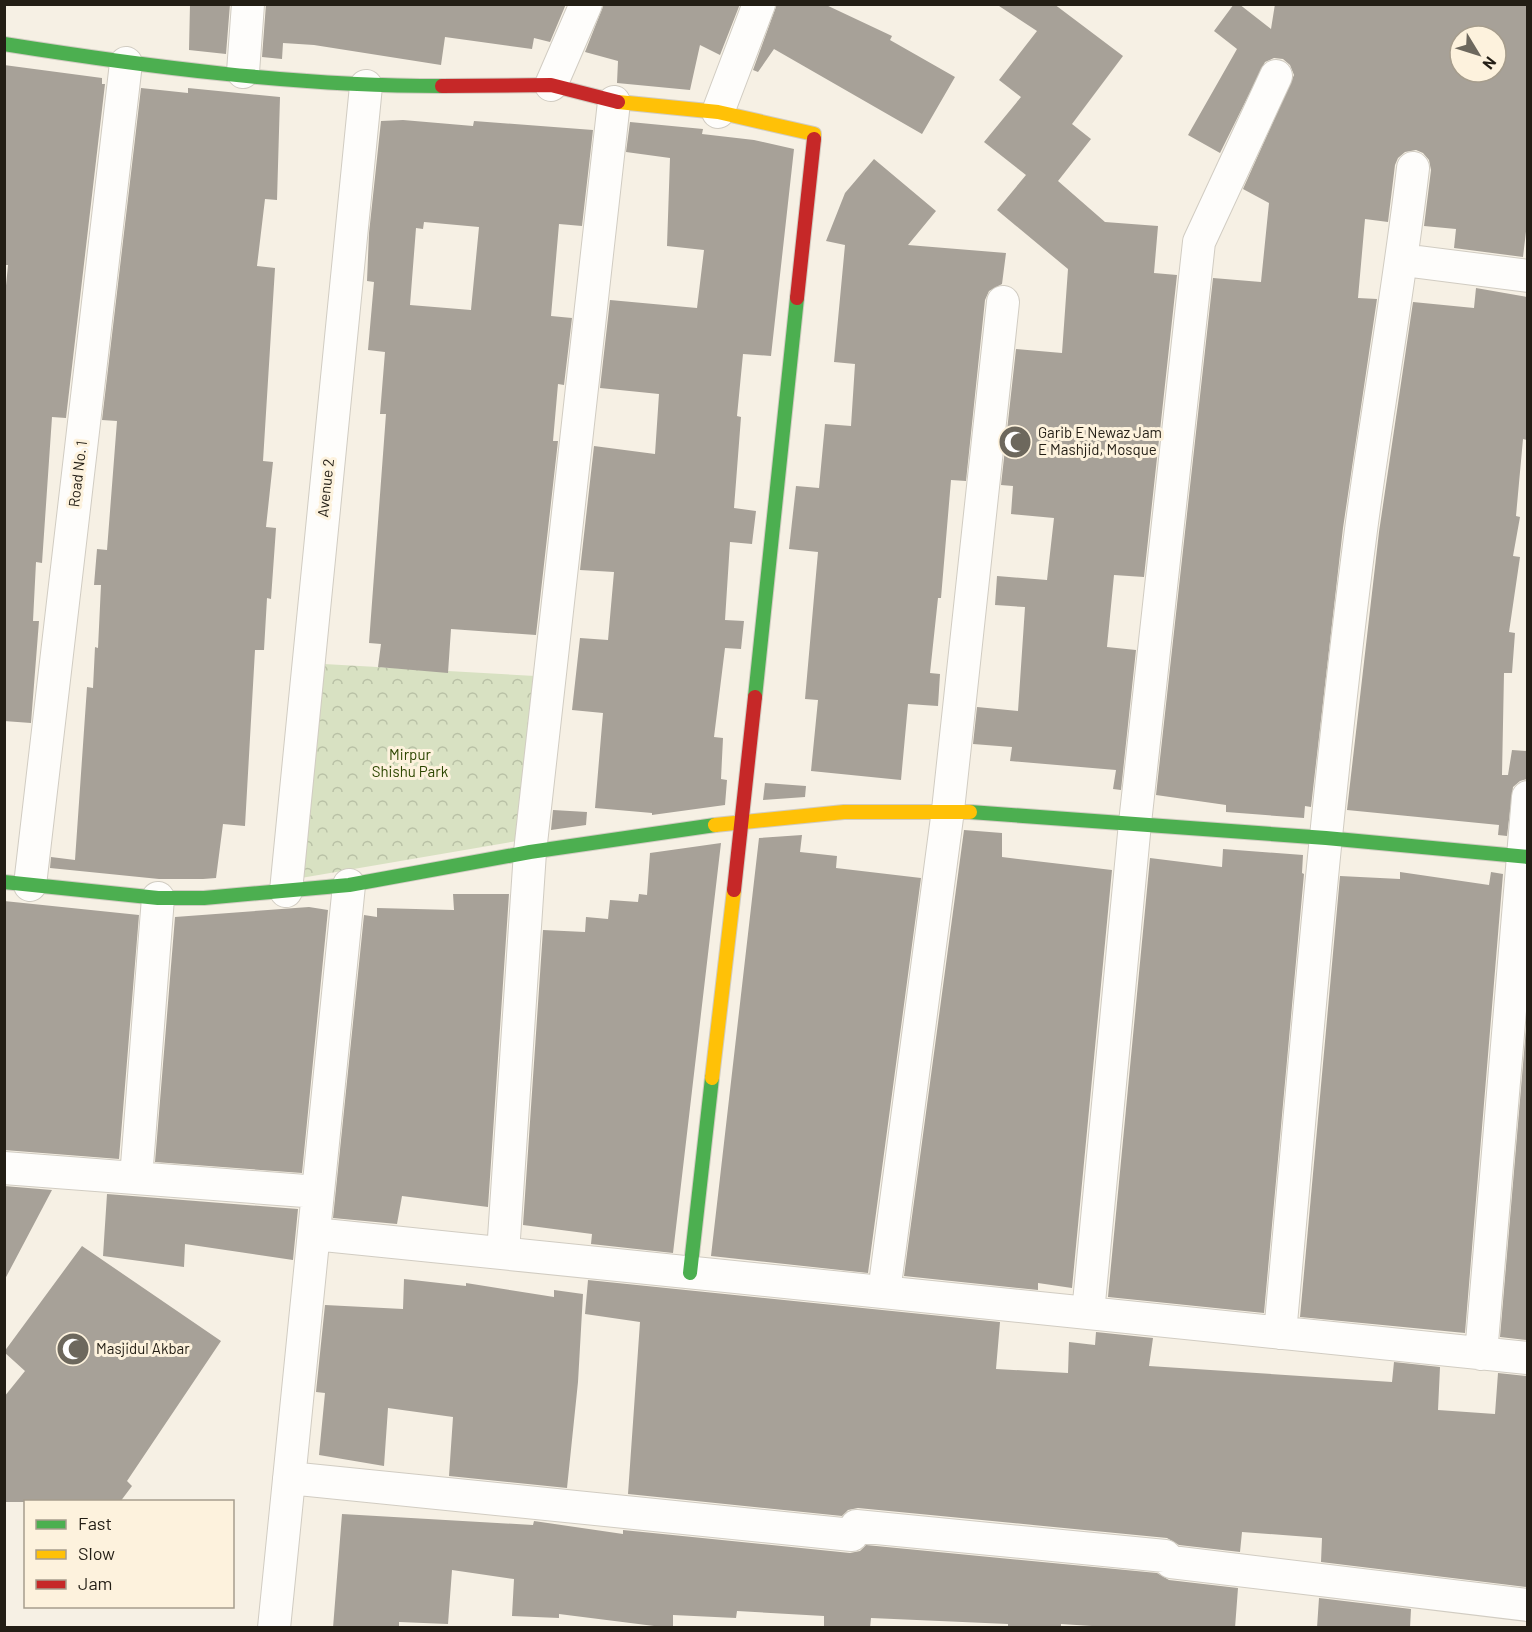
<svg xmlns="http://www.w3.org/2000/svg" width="1532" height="1632" font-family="Barlow,sans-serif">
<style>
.park{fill:url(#park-crowns)}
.building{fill:#a7a198;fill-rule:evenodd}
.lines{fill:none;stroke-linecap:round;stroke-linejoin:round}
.street-casing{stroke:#d1ccc2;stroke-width:34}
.fast-casing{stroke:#d1ccc2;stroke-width:16}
.slow-casing{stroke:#d1ccc2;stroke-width:16}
.jam-casing{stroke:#d1ccc2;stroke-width:16}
.street{stroke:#fefdfb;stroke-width:32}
.fast{stroke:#4caf50;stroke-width:14}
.slow{stroke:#ffc107;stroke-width:14}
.jam{stroke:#c62828;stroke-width:14}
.labels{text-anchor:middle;stroke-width:6;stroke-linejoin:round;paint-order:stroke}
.poi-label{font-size:15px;fill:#231e15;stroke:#fdf2dd;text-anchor:start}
.street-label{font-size:15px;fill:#231e15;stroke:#fdf2dd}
.park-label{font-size:15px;fill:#2d4600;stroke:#fdf2dd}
</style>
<defs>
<pattern id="park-crowns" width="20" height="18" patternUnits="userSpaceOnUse" patternTransform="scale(1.5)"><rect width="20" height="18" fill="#d8e1c2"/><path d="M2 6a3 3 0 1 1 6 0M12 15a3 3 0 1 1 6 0" fill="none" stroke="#b9c1a6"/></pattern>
</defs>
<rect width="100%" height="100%" fill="#f6f0e4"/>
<path class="park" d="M324,664l211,12 -18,165 -216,37z"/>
<path class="building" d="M190,4h40l-4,50 -37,-4z
M266,4h300l-16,38 -16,-4 -2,11 -87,-12 -4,28 -127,-20 -31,-2 -1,16 -20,-2z
M604,4h136l-20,51 -20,-10 -10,45 -73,-7 1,-22 -33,-9z
M777,4h47l68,32 -2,4 65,37 -33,57 -148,-85 -16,23 -5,-2z
M996,4h58l69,52 -51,68 19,15 -33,42 47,41 53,4 -4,47 23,2 -33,302 -30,-2 -7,72 29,3 -15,140 -8,-1 3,-19 -106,-9 2,-14 -39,-3 4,-37 41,4 7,-104 -30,-2 2,-29 50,4 7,-62 -43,-4 2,-28 -12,-1 15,-136 46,4 6,-84 -71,-59 29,-35 -42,-33 37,-45 -22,-17 38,-49z
M1234,4h5l32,25 4,-25h252v219l-4,34 -69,-9 2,-19 -32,-3 7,-56 -2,-10 -6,-7 -7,-3 -11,2 -7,6 -3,7 -7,57 -23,-3 -7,79 19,1 -34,229 -32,279 -6,-1 -1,12 -78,-6v-7l-70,-10 57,-517 48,4 8,-79 -26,-14 51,-114 -4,-10 -7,-6 -9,-1 -9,4 -45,91 -32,-18 49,-86 -23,-18zM1460,36h36v36h-36z
M4,65l98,13v6h3l-39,334 -14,-1 -10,146 -6,-1 -3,59h6l-8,102 -27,-2v-415l4,-41h-4z
M141,88l47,5v-5l92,9 -3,103 -12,-1 -8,67 18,2 -12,193 10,1 -7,65 10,1 -5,71 -4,-1 -3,52h-9l-10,176 -22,-2 -7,54 -13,1h-44l-109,-11 1,-11 24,3 12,-173 6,1 2,-41 3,1 3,-63h-7l3,-36 10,1 10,-129 -15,-1z
M403,120l70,6 1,-5 119,9 -11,96 -23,-2 -8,92 21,2 -8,67 -6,-1 -5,57h5l-22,194 -85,-6 -3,44 -70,-6 3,-23 -12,-1 17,-229h-6l5,-62 -17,-2 6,-68 -7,-1 2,-48 12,-112zM424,222l55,5 -8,83 -61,-5 6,-77 7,1z
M630,122l73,7 -1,5 52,6 40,9 -23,207 -28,-2 -6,62 4,1 -7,91 22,3 -4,33 -22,-2 -5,78 19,1 -3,28 -16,-1 -11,89 9,1 -2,41 6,1 -2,25 -73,10v-2l-57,-5 8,-95 -31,-3 8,-72 28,2 6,-68 -34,-2 14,-124 61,8 4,-60 -59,-6 10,-88 87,8 7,-58 -37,-4 3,-88 -44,-6z
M874,159l62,52 -28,34 98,8 -4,31 -13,7 -4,9 -19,181 -15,-1 -10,118h-3l-8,75 10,1 -2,32 -30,-2 -7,76 -90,-9 7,-71 -13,-1 13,-147 -29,-3 7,-63 23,2 6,-64 26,2 4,-62 -21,-2 11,-117 -19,-4 19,-48z
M1476,288l51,9v143l-4,-1 -7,77 4,1 -7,39 7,1 -11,75 6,1 -3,40h-8l-2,102h6l4,-25 15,1v28l-7,2 -7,6 -6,49 -9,-1 1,-10 -152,-15 32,-278 34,-230 61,6z
M765,783l41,3 -1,11 -42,3z
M553,810l34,2 -1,13 -35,5z
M964,830l38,3v24l110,13 -40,418 -34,-5v7l-134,-14z
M802,835l-2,17 37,4 -1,12 85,10 -53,395 -157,-17 48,-418z
M721,843l-48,410 -82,-9 1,-10 -69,-9 20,-295 42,2 1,-15 22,2 2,-19 28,2 1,-8 8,1 3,-42z
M1223,849l80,6 -1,18 2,1 -40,439 -156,-16 42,-439 72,9z
M1400,872l89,13 2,-13 12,2 -38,459 -165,-16 40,-441 60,3z
M453,894h56l-21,313 -86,-11 -5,28 -64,-6 31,-303 13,2v-9l77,2z
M4,901l135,14 -20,244 -115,-9z
M309,907l19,3 -26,263 -147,-11 20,-245z
M1527,1017v323l-27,-3z
M4,1186l48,4 -48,91z
M107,1194l191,15 -5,51 -108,-16 -1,23 -81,-11z
M82,1246l139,95 -94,140 5,5 -12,16h-116v-105l21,-26 -21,-19z
M404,1279l62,7v-3l88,14v-7l29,4 -5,88 -11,106 -118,-12 4,-59 -65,-9 -4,58 -65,-11 6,-62 -9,-1 9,-87 78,4z
M588,1280l412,42 -4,47 72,4 1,-31 26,3 1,-13 57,6 -4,28 243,16 2,-20 46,5 -2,43 57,4 3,-41 29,3v211l-206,-25 1,-24 -80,-6 -2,20 -61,-7 -12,-7 -309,-30 -10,2 -6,6 -214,-22 12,-172 -55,-8z
M342,1514l191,11 1,-4 89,13v-4l227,23 10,-2 6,-6 291,28 12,7 69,8 -3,40h-112l-62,-4v4h-53v-4l-137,-6 -1,10h-46v-12l-87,-5 -1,7 -63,-3v13h-3l-111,-14v4l-47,-2 2,-37 -62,-9 -4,54 -49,-2v6h-66z
M1319,1598l92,11 -1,19h-93z"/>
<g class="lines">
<g class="street-casing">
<path id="street" d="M243,72l5,-68
M551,85l35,-81
M718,112l41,-108
M1403,260l125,16
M30,885l96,-822
M286,891l80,-805
M4,1168l314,24
M136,1178l22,-280
M314,1234l1214,124
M503,1253l27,-401 84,-750
M884,1292l64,-482 55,-508
M1088,1313l47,-490 64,-581 77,-166
M1280,1333c25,-268 46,-536 81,-803 16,-121 38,-240 52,-362
M1481,1354l47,-557
M289,1478l563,57 4,-9 309,30 6,6 357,43
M274,1628l75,-743"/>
</g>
<g class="fast-casing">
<path id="fast" d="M4,44c145,23 292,42 438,42
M755,697l42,-399
M970,812l356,26 202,19
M4,882l154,16h46l145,-13 181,-33 185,-27
M690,1273l22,-195"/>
</g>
<g class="slow-casing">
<path id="slow" d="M618,102l100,10 96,22v5
M715,825l129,-13h126
M712,1078l22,-188"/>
</g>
<g class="jam-casing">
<path id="jam" d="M442,86l109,-1 67,17
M797,298l17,-159
M734,890l21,-193"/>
</g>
<use href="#street" class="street"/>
<use href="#fast" class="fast"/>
<use href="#slow" class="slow"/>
<use href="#jam" class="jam"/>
</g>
<defs>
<g id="mosque-disc" transform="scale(1.725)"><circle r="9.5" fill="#6d685d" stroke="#fdf2dd"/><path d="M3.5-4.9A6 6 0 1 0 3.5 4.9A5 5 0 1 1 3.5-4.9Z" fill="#fff"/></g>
</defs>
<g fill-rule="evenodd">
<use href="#mosque-disc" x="1015" y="442"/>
<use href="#mosque-disc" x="73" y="1349"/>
</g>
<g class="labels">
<g class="poi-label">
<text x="1038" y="438">Garib E Newaz Jam<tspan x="1038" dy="17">E Mashjid, Mosque</tspan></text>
<text x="96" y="1354">Masjidul Akbar</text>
</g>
<g class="street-label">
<text transform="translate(78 474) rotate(-83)" y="5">Road No. 1</text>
<text transform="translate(326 488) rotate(-84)" y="5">Avenue 2</text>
</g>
<g class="park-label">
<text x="410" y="760">Mirpur<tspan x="410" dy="17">Shishu Park</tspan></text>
</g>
</g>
<rect width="1532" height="1632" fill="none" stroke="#231e15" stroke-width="12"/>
<rect x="24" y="1500" width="210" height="108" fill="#fdf2dd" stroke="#a69d8d" stroke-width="1.5"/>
<rect x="36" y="1520" width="30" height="9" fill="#4caf50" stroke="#a69d8d" stroke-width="1.5"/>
<text x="78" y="1530" font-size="18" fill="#231e15">Fast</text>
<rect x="36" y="1550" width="30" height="9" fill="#ffc107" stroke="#a69d8d" stroke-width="1.5"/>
<text x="78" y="1560" font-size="18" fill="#231e15">Slow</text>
<rect x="36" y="1580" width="30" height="9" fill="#c62828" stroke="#a69d8d" stroke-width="1.5"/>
<text x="78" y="1590" font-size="18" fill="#231e15">Jam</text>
<g transform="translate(1478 54) rotate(128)"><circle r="28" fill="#fdf2dd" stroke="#a69d8d" stroke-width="1.5"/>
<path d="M0-4.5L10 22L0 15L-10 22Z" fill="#6d685d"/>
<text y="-9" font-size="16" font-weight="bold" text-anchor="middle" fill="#231e15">N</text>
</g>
</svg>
